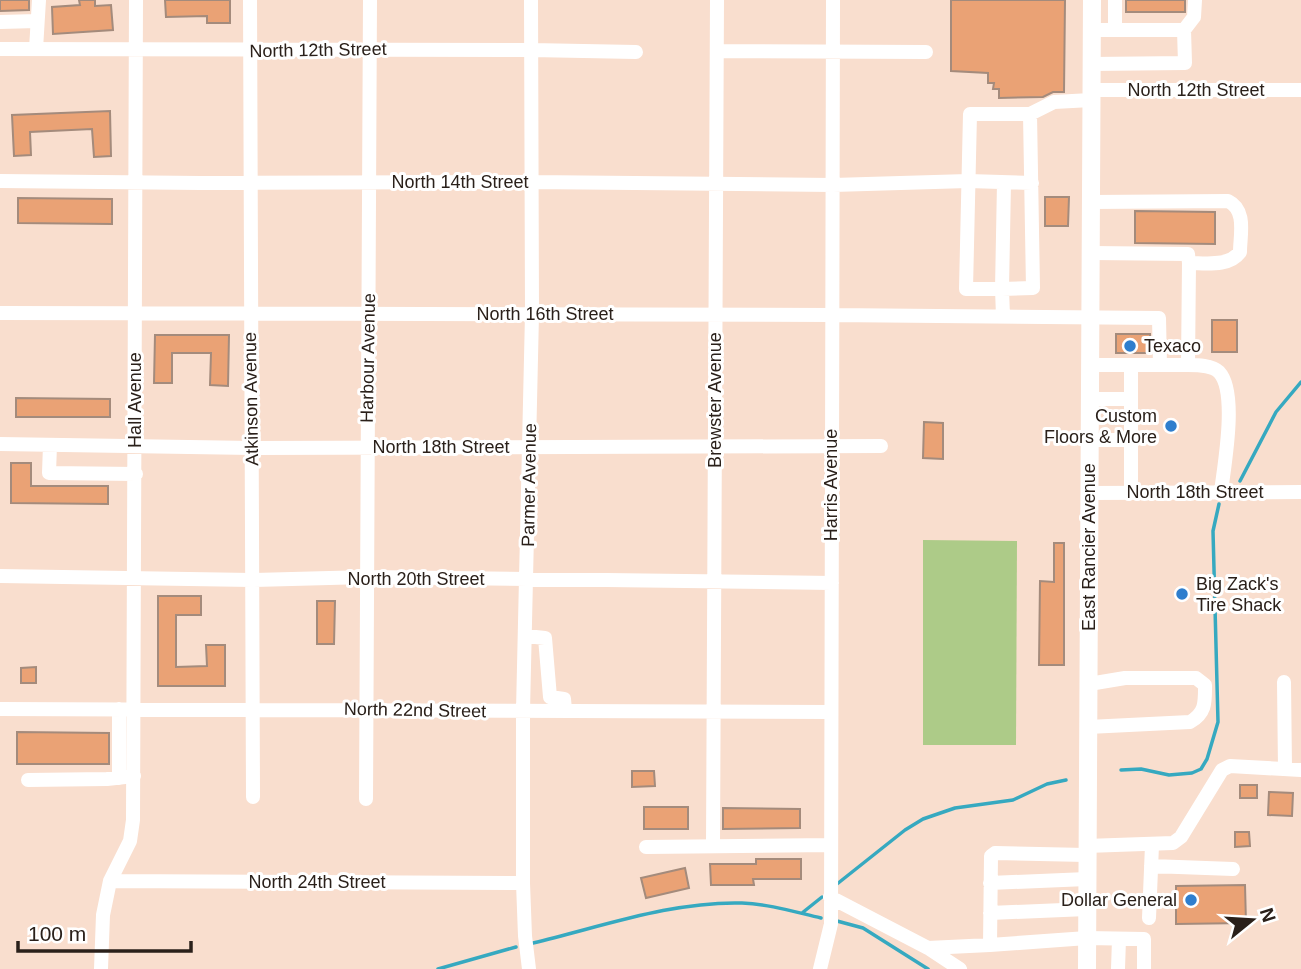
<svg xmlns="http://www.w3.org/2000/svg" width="1301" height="969" font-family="Helvetica,sans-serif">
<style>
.green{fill:#adcb88}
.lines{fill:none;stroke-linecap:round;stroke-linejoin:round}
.stream{stroke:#36a9c0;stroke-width:3.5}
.building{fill:#eaa275;stroke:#a48b7c;stroke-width:2}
.minor{stroke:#fff;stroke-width:14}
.major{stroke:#fff;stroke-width:18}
.poi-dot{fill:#2f7ecd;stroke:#fff;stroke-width:2.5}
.labels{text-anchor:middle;stroke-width:6;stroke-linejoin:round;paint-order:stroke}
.street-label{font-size:18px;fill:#2a201a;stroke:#fff}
.poi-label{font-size:18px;fill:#2a201a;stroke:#fff;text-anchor:start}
</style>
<rect width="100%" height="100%" fill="#f9dece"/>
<path class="green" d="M923,540l94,1 -1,204h-93z"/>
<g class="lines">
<path class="stream" d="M1240,481l36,-69 25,-30
M1121,770l20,-1 28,6 23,-2 9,-4 6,-10 11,-37 -5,-191 6,-27
M837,884l68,-54 18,-11 32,-11 58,-8 34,-16 19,-4
M802,913l20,-16
M837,921l26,7 65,41
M533,943c68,-16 139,-42 209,-40 27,1 53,9 79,15
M438,969l78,-22"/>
</g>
<path class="building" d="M0,0h29v10l-29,1z
M79,0h16v6l16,-1 2,25 -60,4 -1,-27 28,-2z
M165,0h65v23h-23v-7l-41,1z
M951,0h114l-1,92h-11l-10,5 -44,1v-9h-6l1,-6h-6v-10l-37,-2z
M1126,0h59v12h-59z
M110,111l1,45 -17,1 -2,-28 -62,3 1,23 -17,1 -2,-41z
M1045,197h24l-1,29h-23z
M18,198l94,1v25l-94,-1z
M1135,211l80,1v32l-80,-1z
M1212,320h25v32h-25z
M1116,334h34v19h-34z
M155,335h74l-1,51 -18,-1 1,-32h-39v30h-18z
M16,398l94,1v18h-94z
M924,422l19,1v36l-20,-1z
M11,463h20v23h77v18l-97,-1z
M1054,543h10v122h-25l1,-84 14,1z
M158,596h43v19h-25v52l31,-1 -1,-21h19v41h-67z
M317,601h18l-1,43h-17z
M36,667v16h-15v-15z
M17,732l92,1v31h-92z
M632,771h22l1,15 -23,1z
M1240,785h17v13h-17z
M1269,792l24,1 -1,23 -24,-1z
M644,807h44v22h-44z
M723,808l77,1v19l-77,1z
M1235,832h14l1,14 -15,1z
M756,859h45v20h-48l1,6h-43l-1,-21h46z
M685,868l4,20 -43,10 -5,-20z
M1245,885l1,38 -70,1v-38z"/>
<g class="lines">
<path class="minor" d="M250,0l3,797
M0,22l37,-1
M1115,30v-30
M1184,30l10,-13 1,-17
M0,49l531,1 105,2
M36,49l3,-49
M717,51l209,1
M1092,64l93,-1 -1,-33h-92
M1092,90h209
M0,181l201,2 330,-1 302,3 135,-4 64,2
M1004,183l-2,106h-36l4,-175h60
M1092,253l96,1 1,9
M0,313l832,2 327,3 1,47
M1003,316l-1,-27 31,-1 -3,-174 24,-12 37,-2
M1090,365h98l1,-102c17,0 40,4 51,-11 0,-17 7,-42 -12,-51l-137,1
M1188,365c9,0 24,0 31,7 19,20 5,94 2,120
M1090,399h41
M1089,440h42
M0,444l252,4 629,-2
M50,445l-1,28 87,1
M1089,493l212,-1
M1131,493v-128
M0,576l252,4 115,-3 465,6
M526,636l19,2 5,59 14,2 1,11
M1284,682l1,86
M0,709l831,3
M119,709v69
M1088,727l102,-5c16,-9 15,-20 15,-37l-9,-7h-71l-36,6
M28,780l79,-1 27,-3
M366,799l4,-799
M713,846l4,-846
M1086,846l87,-3 8,-6 41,-67 8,-4 71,4
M646,847l184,-2
M1151,866l82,3
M110,881l413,2
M990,883l97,-4
M830,897l98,51 62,-3 1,-89 4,-3 91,2
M990,913l97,-4
M1149,918l3,-73
M990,945l97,-7 57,1v30
M928,948l32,21
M101,969l2,-54 7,-34 20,-40 3,-21 3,-820
M529,969l-4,-33 -2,-53v-172l9,-397 -1,-314
M820,969l11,-45 2,-924
M1118,969l1,-30"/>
<path class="major" d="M1087,969l5,-969"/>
</g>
<g class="poi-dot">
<circle cx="1130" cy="346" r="7"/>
<circle cx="1171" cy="426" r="7"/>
<circle cx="1182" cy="594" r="7"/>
<circle cx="1191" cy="900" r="7"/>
</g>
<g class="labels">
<g class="street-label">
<text transform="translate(318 50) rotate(-1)" y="6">North 12th Street</text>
<text x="1196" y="96">North 12th Street</text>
<text x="460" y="188">North 14th Street</text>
<text x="545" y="320">North 16th Street</text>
<text transform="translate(368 358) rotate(-89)" y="6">Harbour Avenue</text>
<text transform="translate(251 399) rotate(-91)" y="6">Atkinson Avenue</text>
<text transform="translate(135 400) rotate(-90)" y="6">Hall Avenue</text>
<text transform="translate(715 400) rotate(-90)" y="6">Brewster Avenue</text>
<text x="441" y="453">North 18th Street</text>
<text transform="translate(529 485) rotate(-89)" y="6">Parmer Avenue</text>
<text transform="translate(831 485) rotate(-90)" y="6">Harris Avenue</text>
<text x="1195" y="498">North 18th Street</text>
<text transform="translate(1089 547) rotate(-90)" y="6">East Rancier Avenue</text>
<text x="416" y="585">North 20th Street</text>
<text transform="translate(415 710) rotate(1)" y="6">North 22nd Street</text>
<text x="317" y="888">North 24th Street</text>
</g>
<g class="poi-label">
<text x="1144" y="352">Texaco</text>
<text x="1157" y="422" text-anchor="end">Custom<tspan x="1157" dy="21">Floors &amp; More</tspan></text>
<text x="1196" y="590">Big Zack's<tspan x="1196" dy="21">Tire Shack</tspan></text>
<text x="1177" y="906" text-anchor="end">Dollar General</text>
</g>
</g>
<g transform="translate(1252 920) rotate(72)" stroke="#ffffff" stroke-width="5" paint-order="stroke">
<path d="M0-5L12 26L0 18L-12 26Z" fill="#2a201a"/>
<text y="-10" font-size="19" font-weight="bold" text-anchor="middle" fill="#2a201a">N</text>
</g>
<path d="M18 941v10h173v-10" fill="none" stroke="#2a201a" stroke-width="3.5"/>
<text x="28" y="941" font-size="21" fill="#2a201a" stroke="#ffffff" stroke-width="5" paint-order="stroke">100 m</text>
</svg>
